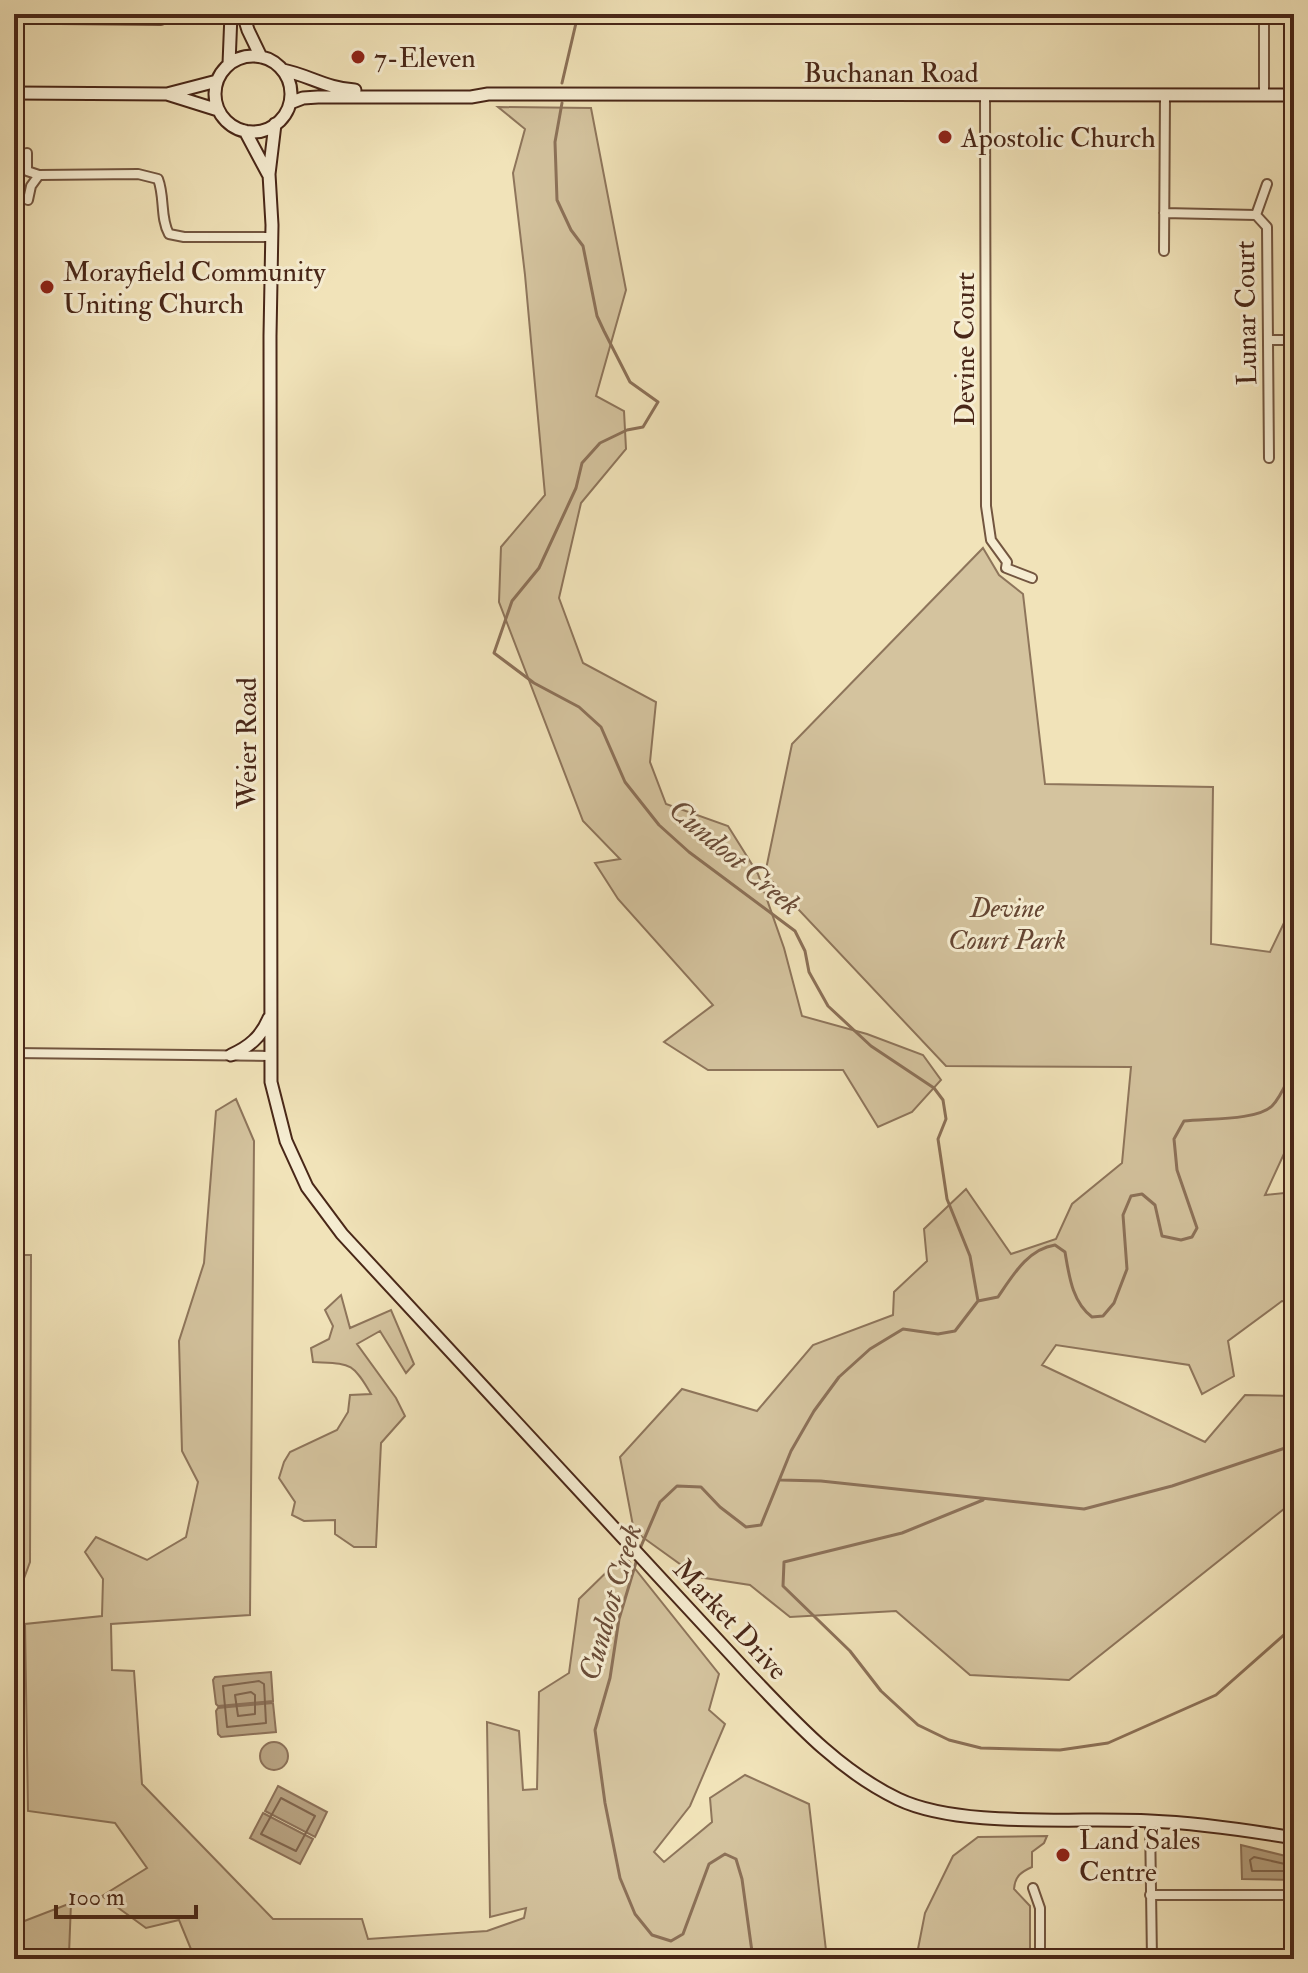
<svg xmlns="http://www.w3.org/2000/svg" width="1308" height="1973" font-family="'IM FELL Double Pica',serif">
<style>
.green{fill:#d4c39e;stroke:#8e755b;stroke-width:2}
.water{fill:#b8a382;stroke:#8c7158;stroke-width:2}
.lines{fill:none;stroke-linecap:round;stroke-linejoin:round}
.shore{stroke:#80654d;stroke-width:2}
.stream{stroke:#8c7158;stroke-width:3}
.street-casing{stroke:#735640;stroke-width:12}
.secondary-casing{stroke:#492718;stroke-width:15}
.street{stroke:#f6edd2;stroke-width:8}
.secondary{stroke:#f6edd2;stroke-width:11}
.poi-dot{fill:#8f2418;stroke:#f6edd2;stroke-width:3}
.labels{text-anchor:middle;stroke-width:6;stroke-linejoin:round;paint-order:stroke}
.poi-label{font-size:28px;fill:#492718;stroke:#f6edd2;text-anchor:start}
.street-label{font-size:28px;fill:#492718;stroke:#f6edd2}
.park-label{font-size:28px;font-style:italic;fill:#654633;stroke:#f6edd2}
.water-label{font-size:30px;font-style:italic;fill:#6a4c38;stroke:#f6edd2}
</style>
<rect width="100%" height="100%" fill="#f1e3b9"/>
<filter id="stains"><feTurbulence type="fractalNoise" baseFrequency=".0025" numOctaves="4"/><feColorMatrix values="0 0 0 0 .2 0 0 0 0 .09 0 0 0 0 .02 0 0 0 .5 -.17"/></filter>
<radialGradient id="worn" r=".72"><stop offset=".6" stop-color="#630" stop-opacity="0"/><stop offset="1" stop-color="#630" stop-opacity=".3"/></radialGradient>
<path class="green" d="M498,107l93,1 35,182 -30,106 28,15 2,38 -45,54 -22,95 24,65 73,39 -6,60 16,42 62,22 30,48 26,74 18,68 65,18 56,21 18,25 -29,32 -34,15 -35,-57h-135l-44,-28 49,-37 -95,-106 -23,-36 25,-4 -37,-38 -84,-219 2,-55 44,-52 -20,-220 -12,-102 12,-44z
M983,548l16,27 24,19 22,190 168,3 -2,157 59,8 24,-50v230l-29,63 29,-3v112l-12,-3 -54,40 6,35 -32,18 -13,-29 -133,-20 -14,20 163,77 40,-47 49,1v105l-225,179 -99,-5 -74,-64 -106,6 -40,-32 -52,-8 -64,-46 -14,-74 62,-68 75,22 56,-66 80,-30 1,-23 33,-31 -3,-32 42,-40 45,65 45,-15 16,-35 50,-41 9,-96 -185,-1 -181,-192 27,-130z
M236,1099l18,42 -4,474 -139,9 1,46 22,1 8,113 131,135h89l6,20 119,-8 37,-13 2,-10 -36,9 -3,-195 32,9 4,59 14,-1 2,-97 30,-19 10,-74 45,-44 95,119 -10,36 16,14 -35,82 -36,46 10,10 48,-40 -2,-24 35,-23 64,29 18,155h-632l-16,-39 -33,8 -44,-32 45,-28 -32,-45 -87,-12 -3,-187 77,-8 1,-37 -18,-27 11,-15 51,23 39,-23 12,-55 -16,-31 -3,-110 25,-78 12,-152z
M14,1255h17l-1,307 -14,38 3,212 -5,2z
M341,1295l9,33 41,-18 23,54 -8,9 -26,-42 -23,13 39,54 9,18 -24,27 -5,104h-22l-19,-13v-14l-31,1 -12,-6 3,-13 -16,-24 5,-16 6,-10 47,-22 11,-18 2,-17 21,-1c-19,-33 -21,-30 -58,-32l-2,-14 18,-9 4,-13 -8,-16z
M1047,1836l-3,7 -12,9v15c-11,5 -17,9 -18,22l16,17v53h-114l9,-46 28,-57 25,-19z
M71,1903l-2,51 2,5h-57v-34z"/>
<path class="water" d="M271,1672l2,29 -55,5 -2,-2 -3,-24 2,-3z
M273,1703l3,29 -55,5 -3,-3 -2,-23 2,-3z
M260 1756a14 14 0 1 1 28 0a14 14 0 1 1-28 0Z
M278,1786l49,26 -12,25 -50,-26z
M263,1813l50,26 -13,25 -50,-26z
M1241,1845l53,13v22l-52,-1z"/>
<g class="lines">
<path class="shore" d="M259,1681l5,3 2,39 -39,4 -4,-41z
M251,1692l4,3v19l-17,2 -3,-21z
M281,1798l34,18 -19,35 -35,-17z
M1254,1857l31,7 2,5 -3,2h-32l-2,-11z"/>
<path class="stream" d="M562,83l14,-60 6,-9
M562,103l-7,39 2,58 14,30 12,16 14,70 7,15 26,51 28,20 -15,25 -16,3 -27,13 -18,20 -6,25 -37,80 -27,33 -18,52 40,30 45,24 22,20 24,55 34,43 30,27 106,79 10,20 4,21 19,34 43,40 63,42 9,12 3,19 -8,20 9,60 23,57 8,45 -23,30 -17,3 -35,-5 -33,20 -31,28 -25,34 -23,40 -30,74 -15,2 -26,-20 -19,-20 -24,-1 -17,16 -21,49
M978,1301l20,-4c15,-22 30,-48 57,-52l10,7c4,23 7,50 27,65l11,-1 11,-13 13,-34 -4,-54 8,-19 11,-2 13,11 7,31 19,4 11,-3 5,-9 -20,-58 -3,-31 10,-18c22,-3 72,0 88,-15 10,-10 15,-26 22,-39
M781,1480l40,1 263,28 88,-23 122,-41
M983,1500l-81,33 -118,29 -1,24 67,65 31,40 37,34 31,15 32,8 79,2 48,-7 108,-48 78,-69
M637,1559l-18,60 -9,59 -15,52 10,73 15,75 15,36 17,21 19,6 12,-7 26,-70 16,-10 11,5 6,20 11,80"/>
<g class="street-casing">
<path id="street" d="M43,14l16,5 102,1
M1264,14v81
M985,96l1,410 5,34 16,22 -1,6 26,10
M27,153v18l12,4
M28,200l3,-14 8,-11 99,-1 20,5c7,18 2,39 11,55l15,3h88
M1164,213l92,2 11,12 2,231
M1256,215l11,-31
M1164,251l1,-155
M1268,340h26
M14,1053l257,3
M1150,1821l2,138
M1033,1888l7,20v51
M1150,1895h144"/>
</g>
<g class="secondary-casing">
<path id="secondary" d="M243,14l5,16 13,27
M215 94a38 38 0 1 1 76 0a38 38 0 1 1-76 0Z
M229,64l2,-50
M283,70c25,5 45,19 72,20
M14,93l153,1 50,-13
M167,94l51,16
M290,103l13,-5 15,-1h153l17,-3 806,1
M275,124l-6,50 3,51 -2,111 1,746 15,59 21,46 35,47 408,441c45,47 88,95 148,124 63,30 180,18 252,22 48,2 96,9 144,17
M245,131l23,43
M231,1055c18,-8 30,-18 38,-37"/>
</g>
<use href="#street" class="street"/>
<use href="#secondary" class="secondary"/>
</g>
<g class="poi-dot">
<circle cx="358" cy="57" r="8"/>
<circle cx="945" cy="137" r="8"/>
<circle cx="47" cy="287" r="8"/>
<circle cx="1063" cy="1855" r="8"/>
</g>
<g class="labels">
<g class="poi-label">
<text x="374" y="67">7-Eleven</text>
<text x="961" y="147">Apostolic Church</text>
<text x="63" y="281">Morayfield Community<tspan x="63" dy="32">Uniting Church</tspan></text>
<text x="1079" y="1849">Land Sales<tspan x="1079" dy="32">Centre</tspan></text>
</g>
<g class="street-label">
<text x="891" y="82">Buchanan Road</text>
<text transform="translate(1245 313) rotate(-91)" y="10">Lunar Court</text>
<text transform="translate(964 349) rotate(-90)" y="10">Devine Court</text>
<text transform="translate(246 743) rotate(-90)" y="10">Weier Road</text>
<text transform="translate(731 1619) rotate(47)" y="10">Market Drive</text>
</g>
<g class="park-label">
<text x="1007" y="917">Devine<tspan x="1007" dy="32">Court Park</tspan></text>
</g>
<g class="water-label">
<text transform="translate(735 857) rotate(40)" y="10">Cundoot Creek</text>
<text transform="translate(610 1602) rotate(-74)" y="10">Cundoot Creek</text>
</g>
</g>
<rect width="1308" height="1973" fill="none" stroke="#f1e3b9" stroke-width="48"/>
<rect x="16" y="16" width="1276" height="1941" fill="none" stroke="#492718" stroke-width="4"/>
<rect x="24" y="24" width="1260" height="1925" fill="none" stroke="#492718" stroke-width="2"/>
<path d="M56 1905v12h140v-12" fill="none" stroke="#492718" stroke-width="4"/>
<text x="68" y="1905" font-size="24" fill="#492718" stroke="#f6edd2" stroke-width="6" paint-order="stroke">100 m</text>
<rect width="100%" height="100%" filter="url(#stains)"/>
<rect width="100%" height="100%" fill="url(#worn)"/>
</svg>
